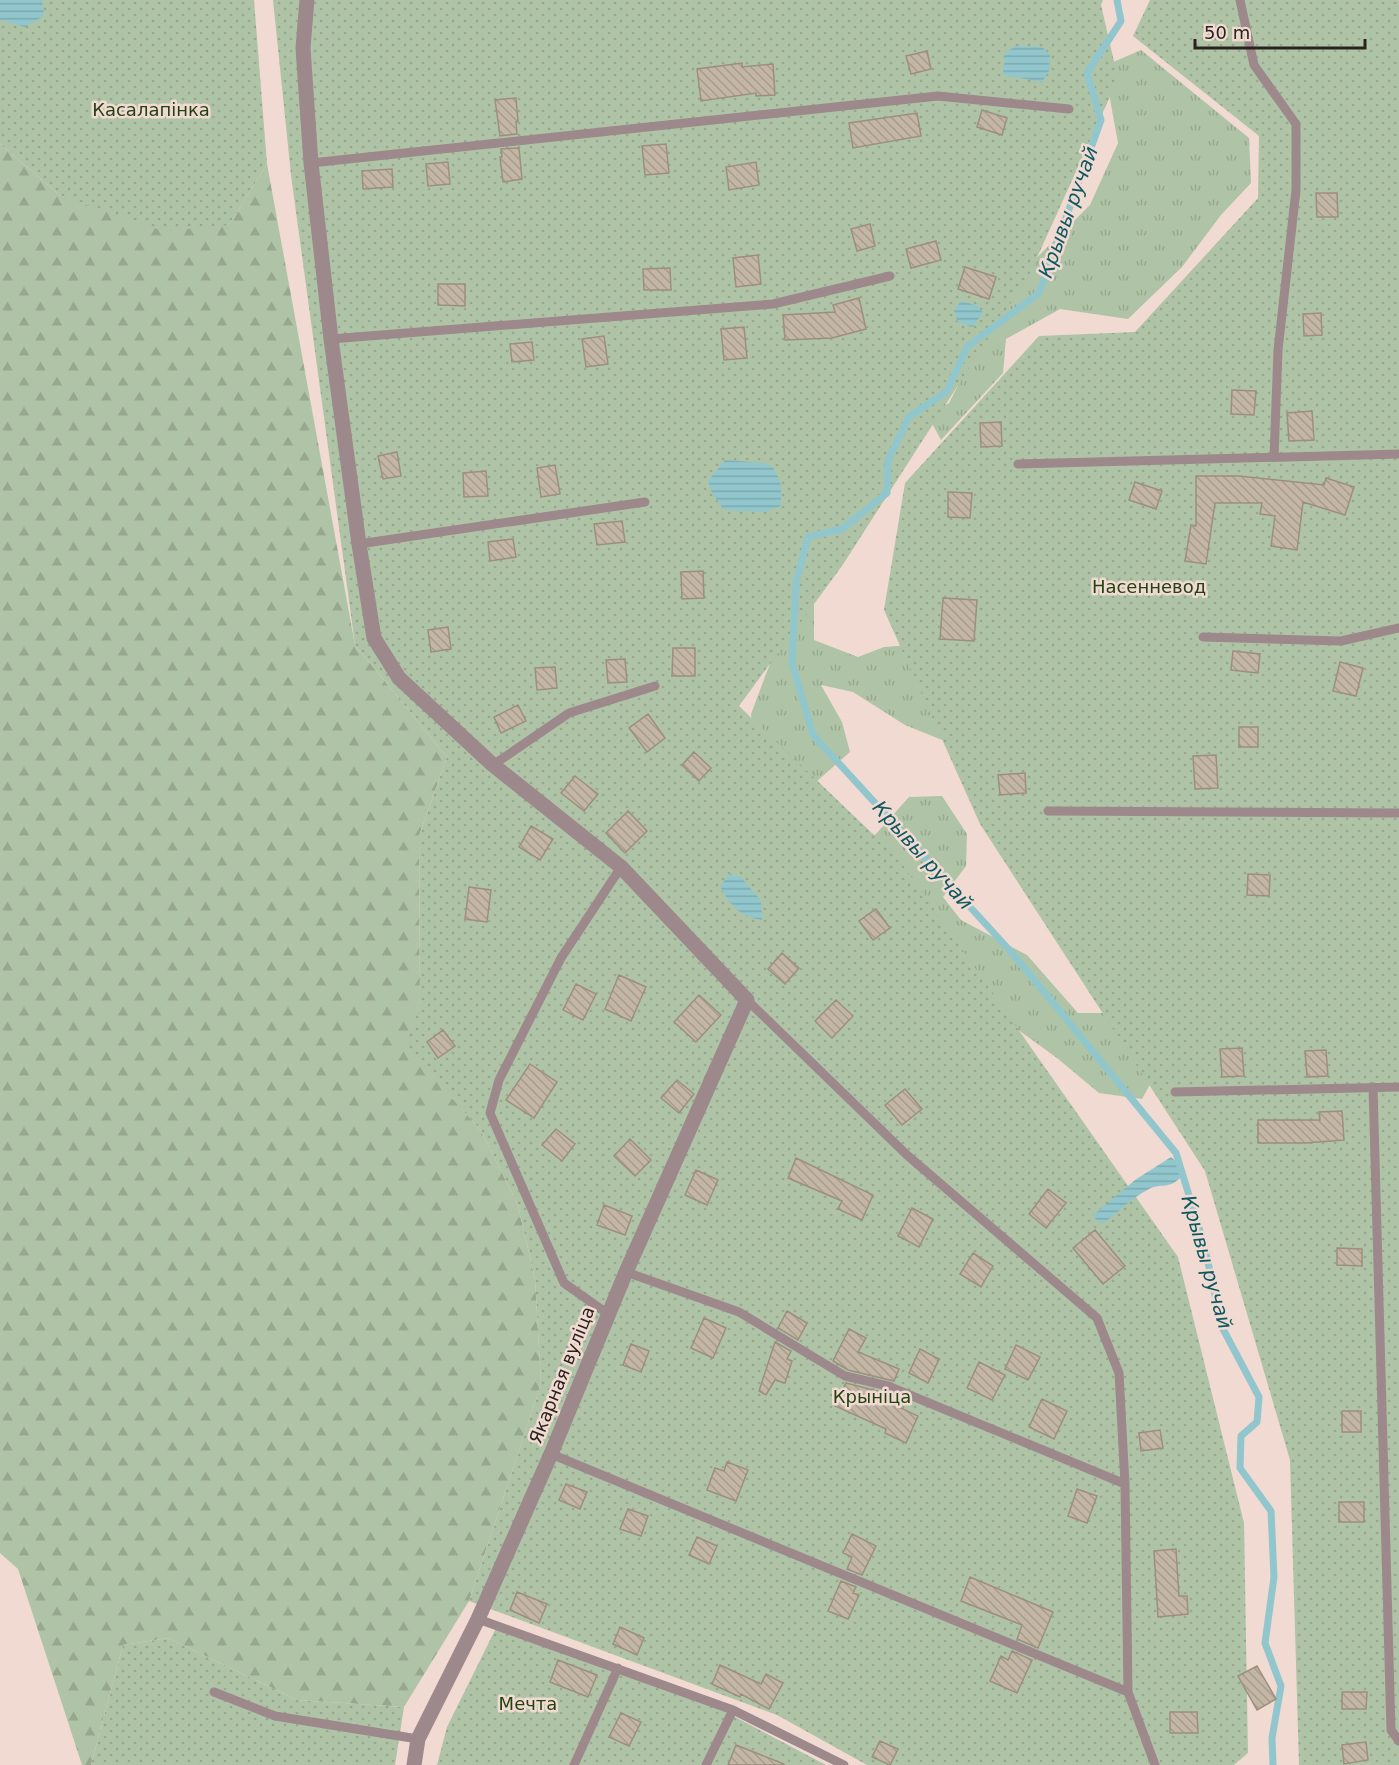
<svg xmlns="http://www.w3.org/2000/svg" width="1399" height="1765" font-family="'DejaVu Sans',sans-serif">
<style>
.grass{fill:url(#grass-tufts)}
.forest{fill:url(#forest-firs)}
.garden{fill:url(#garden-dots)}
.water{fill:url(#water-rules)}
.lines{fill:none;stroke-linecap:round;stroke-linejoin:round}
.stream{stroke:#91c6cd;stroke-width:7}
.building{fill:url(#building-back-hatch);stroke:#9c8f7e;stroke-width:1.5}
.lane{stroke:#9d888c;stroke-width:9}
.street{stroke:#9d888c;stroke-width:15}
.labels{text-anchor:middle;stroke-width:5;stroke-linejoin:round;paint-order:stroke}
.park-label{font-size:18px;fill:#224311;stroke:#f1dad1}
.street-label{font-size:18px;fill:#2a221f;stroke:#f1dad1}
.water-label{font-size:20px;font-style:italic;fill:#0e5961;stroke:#f1dad1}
</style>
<defs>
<pattern id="grass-tufts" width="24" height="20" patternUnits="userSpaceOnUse" patternTransform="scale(1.5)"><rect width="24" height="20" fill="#afc4a6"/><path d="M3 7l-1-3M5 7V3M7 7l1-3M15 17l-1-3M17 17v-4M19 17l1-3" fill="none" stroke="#97a88e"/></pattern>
<pattern id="forest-firs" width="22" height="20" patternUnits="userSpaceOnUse" patternTransform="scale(1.5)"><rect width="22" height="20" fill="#afc4a6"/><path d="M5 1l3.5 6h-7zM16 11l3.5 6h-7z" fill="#97a88e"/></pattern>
<pattern id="garden-dots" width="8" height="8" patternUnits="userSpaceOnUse" patternTransform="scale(1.5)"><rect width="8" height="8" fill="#afc4a6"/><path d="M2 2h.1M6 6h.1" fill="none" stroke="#97a88e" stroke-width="1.8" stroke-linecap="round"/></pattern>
<pattern id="water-rules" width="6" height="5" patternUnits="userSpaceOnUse" patternTransform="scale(1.5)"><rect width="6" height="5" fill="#91c6cd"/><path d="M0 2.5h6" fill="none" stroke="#7daab0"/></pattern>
<pattern id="building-back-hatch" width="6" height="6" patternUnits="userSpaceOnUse" patternTransform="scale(1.5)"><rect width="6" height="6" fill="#c3b6a4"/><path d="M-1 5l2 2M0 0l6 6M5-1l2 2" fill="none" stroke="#a89c8d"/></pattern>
</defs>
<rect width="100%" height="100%" fill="#f1dad1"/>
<path class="grass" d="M1141,50l108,88 2,45 -30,32 -39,52 -54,52 -68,-10 -54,30 -3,34 -62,67 -13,-24 21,-13 59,-117 82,-81 28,-62 -14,-77z
M814,597v43l44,17 26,-10 27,-2 41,99 -47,-19 -52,-33 -32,-7 21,37 8,30 -34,30 -59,-20 -6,-48 20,-53z
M942,796l25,38 -1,32 -23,31 18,23 66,35 51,58h36l43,59 -15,27 -43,-6 -42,-35 -65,-47 -151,-193 34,17 34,-38z"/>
<path class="forest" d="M0,144l61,52 168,29 38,-61 88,481 92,112 -28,79 1,165 -14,46 74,82 38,76 17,74 6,105 -72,217 -65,106 -107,-7 -129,-62 -45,7 -32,120h-9l-64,-196 -18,-16z"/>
<path class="garden" d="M0,0h254l13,164 -38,61 -66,6 -102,-35 -61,-52z
M273,0h830l-2,5 17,74 -88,194 -188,293 -103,140 159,152 280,399 66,266 4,230 -14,12h-367l-90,-50 -308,-114 72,-217 -6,-105 -17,-74 -38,-76 -75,-82 15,-46 -1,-165 28,-79 -92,-112 -64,-470z
M1150,0h248l1,1v1764h-100l-9,-305 -85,-289 -225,-347 -96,-214 21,-127 134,-147 96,-4 123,-134 1,-62 -126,-100z
M497,1626l225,84 104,55h-389l10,-38z
M168,1638l129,62 107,7 -9,58h-304l32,-120z"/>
<path class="water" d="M0,0h42l2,16 -19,11 -25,-7z
M1016,46l26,1 8,8 -1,16 -7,11 -39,-7 2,-22z
M961,301l17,5 5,7 -11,14 -15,-6 -3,-11z
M725,460l39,3 9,4 8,17v22l-17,6 -40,-2 -12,-17 -4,-12z
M730,874l11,3 20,24 1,19c-22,-3 -32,-15 -42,-34z
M1171,1157l9,8 3,10c-15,16 -19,7 -34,14 -18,9 -31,24 -47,35l-10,-8 43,-36z"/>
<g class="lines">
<path class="stream" d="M1117,0l4,21 -34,52 14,47 -62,173 -72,54 -20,44 -38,26 -21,43 -1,33 -45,36 -34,8 -12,45 -4,81 21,72 200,219 163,199 28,91 18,83 37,70 -2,25 -16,14 -1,32 31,43 3,66 -9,66 16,43 -9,52 1,27"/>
</g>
<path class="building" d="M927,51l4,18 -20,5 -5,-18z
M742,63v4l31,-3 2,31 -19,1v-3l-55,8 -4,-32z
M516,98l2,23 -2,1 1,12 -17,2 -5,-36z
M982,110l25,8 -5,17 -25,-8z
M917,113l4,23 -68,12 -4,-25z
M666,144l3,29 -24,2 -3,-29z
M519,148l3,31 -19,3 -3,-25h2l-1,-8z
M448,162l2,22 -22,2 -2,-22z
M756,162l3,23 -30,5 -3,-23z
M392,169l1,18 -30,2 -1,-18z
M1316,193h21l1,24h-21z
M870,224l5,22 -18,5 -6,-22z
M936,241l5,19 -30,8 -5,-19z
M758,255l3,29 -25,3 -3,-29z
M965,267l31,10 -7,22 -31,-10z
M670,268l1,22h-27l-1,-21z
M438,284h27v22l-27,-1z
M859,298l7,31 -34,9 -47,2 -2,-25 52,-3 -2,-7z
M1321,313l1,22 -18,1 -1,-22z
M744,327l3,31 -23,2 -3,-31z
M604,336l4,28 -22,3 -4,-28z
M532,342l2,18 -22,2 -2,-18z
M1232,390l24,1 -2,24 -23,-1z
M1312,411l2,29 -25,1 -2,-28z
M1001,422l1,24 -21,1 -1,-24z
M397,452l4,24 -18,3 -5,-23z
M555,465l5,29 -19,3 -4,-29z
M486,471l2,25 -24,1 -1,-24z
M1196,476h43l85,9 2,-7 28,9 -9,28 -42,-13 -6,48 -26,-4 4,-30 -15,-2 2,-11h-47l-9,61 -21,-3 6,-36 5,1z
M1135,482l27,9 -6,18 -27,-9z
M948,492l24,1 -2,25 -22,-1z
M622,521l3,21 -28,3 -3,-21z
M513,539l3,18 -26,4 -2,-19z
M703,571l1,27 -22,1 -1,-27z
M943,598l34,2 -3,41 -34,-2z
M448,627l3,22 -20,3 -3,-22z
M673,648h22v28h-23z
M1233,651l27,3 -2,19 -27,-3z
M625,659l2,23 -19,1 -2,-23z
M1340,662l23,6 -7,28 -23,-5z
M555,667l2,21 -20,2 -2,-22z
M518,705l8,16 -25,12 -7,-16z
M648,714l17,24 -18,14 -18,-24z
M1239,727h19v20h-19z
M694,752l17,16 -12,13 -17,-16z
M1216,755l2,33 -23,1 -2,-33z
M1025,773l1,20 -26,2 -2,-20z
M575,776l23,18 -14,17 -23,-18z
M628,811l19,20 -22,22 -19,-20z
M531,826l22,13 -13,21 -21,-13z
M1248,874l22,1 -1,21 -22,-1z
M469,887l22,3 -4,32 -22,-3z
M876,909l14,19 -17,12 -14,-19z
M782,953l17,15 -14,16 -17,-15z
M619,975l27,12 -15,34 -26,-12z
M576,984l20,10 -13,26 -20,-10z
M699,995l22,20 -25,27 -22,-20z
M836,1000l17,16 -21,22 -17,-17z
M443,1030l12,16 -17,12 -11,-16z
M1242,1048l2,28 -22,1 -2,-28z
M1326,1050l2,26 -21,1 -2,-26z
M530,1064l27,18 -23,36 -28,-18z
M677,1080l17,14 -15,19 -18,-15z
M905,1089l17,20 -20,16 -17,-20z
M1342,1111l2,29 -39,3h-47v-23h62l-1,-8z
M556,1129l19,15 -13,17 -20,-16z
M630,1139l21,21 -16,16 -21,-20z
M796,1158l77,37 -11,25 -24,-11 4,-8 -54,-23z
M696,1170l22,10 -11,25 -22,-10z
M1048,1189l18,14 -20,25 -17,-14z
M604,1205l28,11 -7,19 -28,-10z
M912,1208l21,11 -14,28 -21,-11z
M1095,1230l30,36 -22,18 -30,-36z
M1337,1248l25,1v17l-25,-1z
M973,1253l20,13 -12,21 -21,-13z
M787,1311l20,12 -9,17 -20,-12z
M704,1318l22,10 -13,30 -22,-10z
M849,1329l17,9 -8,14 41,17 -5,12 -46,-11 -15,-9z
M775,1342l16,9 -4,8 5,2 -7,22 -10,-3 -9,15 -7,-4z
M631,1344l18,7 -8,21 -18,-7z
M1016,1345l24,12 -12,23 -23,-11z
M920,1349l19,10 -11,24 -19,-10z
M979,1362l26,13 -13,25 -25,-12z
M846,1383l43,11 -3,7 32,15 -12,27 -21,-10 1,-4 -51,-23z
M1042,1399l25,12 -13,28 -25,-12z
M1342,1411h19v21h-19z
M1160,1430l3,18 -22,3 -2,-18z
M727,1462l21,8 -12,31 -29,-11 8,-22 9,3z
M566,1484l21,8 -7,17 -21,-9z
M1077,1489l20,7 -10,27 -19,-7z
M1339,1502h25v20h-25z
M628,1509l20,7 -7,20 -21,-7z
M852,1534l24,12 -14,29 -15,-6 5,-12 -9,-4z
M697,1537l20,9 -8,18 -20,-9z
M1176,1549l3,47h8l1,18 -30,3 -4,-66z
M970,1577l83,35 -15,36 -21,-9 5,-14 -61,-24z
M841,1581l15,6 -3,6 6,2 -11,24 -20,-8z
M517,1592l30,12 -8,19 -29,-13z
M620,1627l24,11 -7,17 -24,-11z
M1012,1651l20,9 -15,33 -27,-12 11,-25 7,4z
M558,1660l39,15 -9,22 -38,-15z
M720,1665l41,19 5,-10 17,9 -14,26 -28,-15 -1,3 -28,-13z
M1257,1666l19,33 -19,11 -19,-34z
M1342,1692h25l-1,17h-24z
M1170,1712h27l1,21h-28z
M621,1713l20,9 -12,24 -20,-9z
M880,1741l18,8 -8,16 -18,-8z
M1366,1742l2,18 -24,4 -2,-19z
M736,1745l48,19v1h-56z"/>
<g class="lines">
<path class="lane" d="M1240,0l14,65 42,59v66l-18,160 -4,107
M311,163l627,-67 131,13
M331,339l442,-35 117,-28
M1018,464l381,-10
M359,544l286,-42
M1203,637l138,4 58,-13
M493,765l76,-52 86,-27
M1048,811l351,2
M747,1000l160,155 190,163 22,55 6,111 3,208 27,73
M1373,1087l18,643 8,11
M1175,1092l224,-5
M626,1272l113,40 106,64 43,10 237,98
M608,1314l-44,-31 -74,-170 9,-33 62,-122 60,-91
M551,1454l577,238
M478,1619l255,91 111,55
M214,1692l61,24 143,23
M574,1765l44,-97
M706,1765l27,-55"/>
<path class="street" d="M307,0l-4,48 8,115 20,176 28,205 15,94 25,40 94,87 128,102 126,133 -121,272 -75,182 -73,165 -60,120 -4,26"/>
</g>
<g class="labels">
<g class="park-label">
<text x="151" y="116">Касалапінка</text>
<text x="1149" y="593">Насенневод</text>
<text x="872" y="1403">Крыніца</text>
<text x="528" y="1710">Мечта</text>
</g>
<g class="street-label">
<text transform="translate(562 1375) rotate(-68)" y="6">Якарная вуліца</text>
</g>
<g class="water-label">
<text transform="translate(1068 212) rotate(-70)" y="7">Крывы ручай</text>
<text transform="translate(923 855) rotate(48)" y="7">Крывы ручай</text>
<text transform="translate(1207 1262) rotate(74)" y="7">Крывы ручай</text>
</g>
</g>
<path d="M1195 39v9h170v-9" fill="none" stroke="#2a221f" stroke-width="3"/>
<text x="1204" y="39" font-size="18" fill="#2a221f" stroke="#f1dad1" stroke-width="4.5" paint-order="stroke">50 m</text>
</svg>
